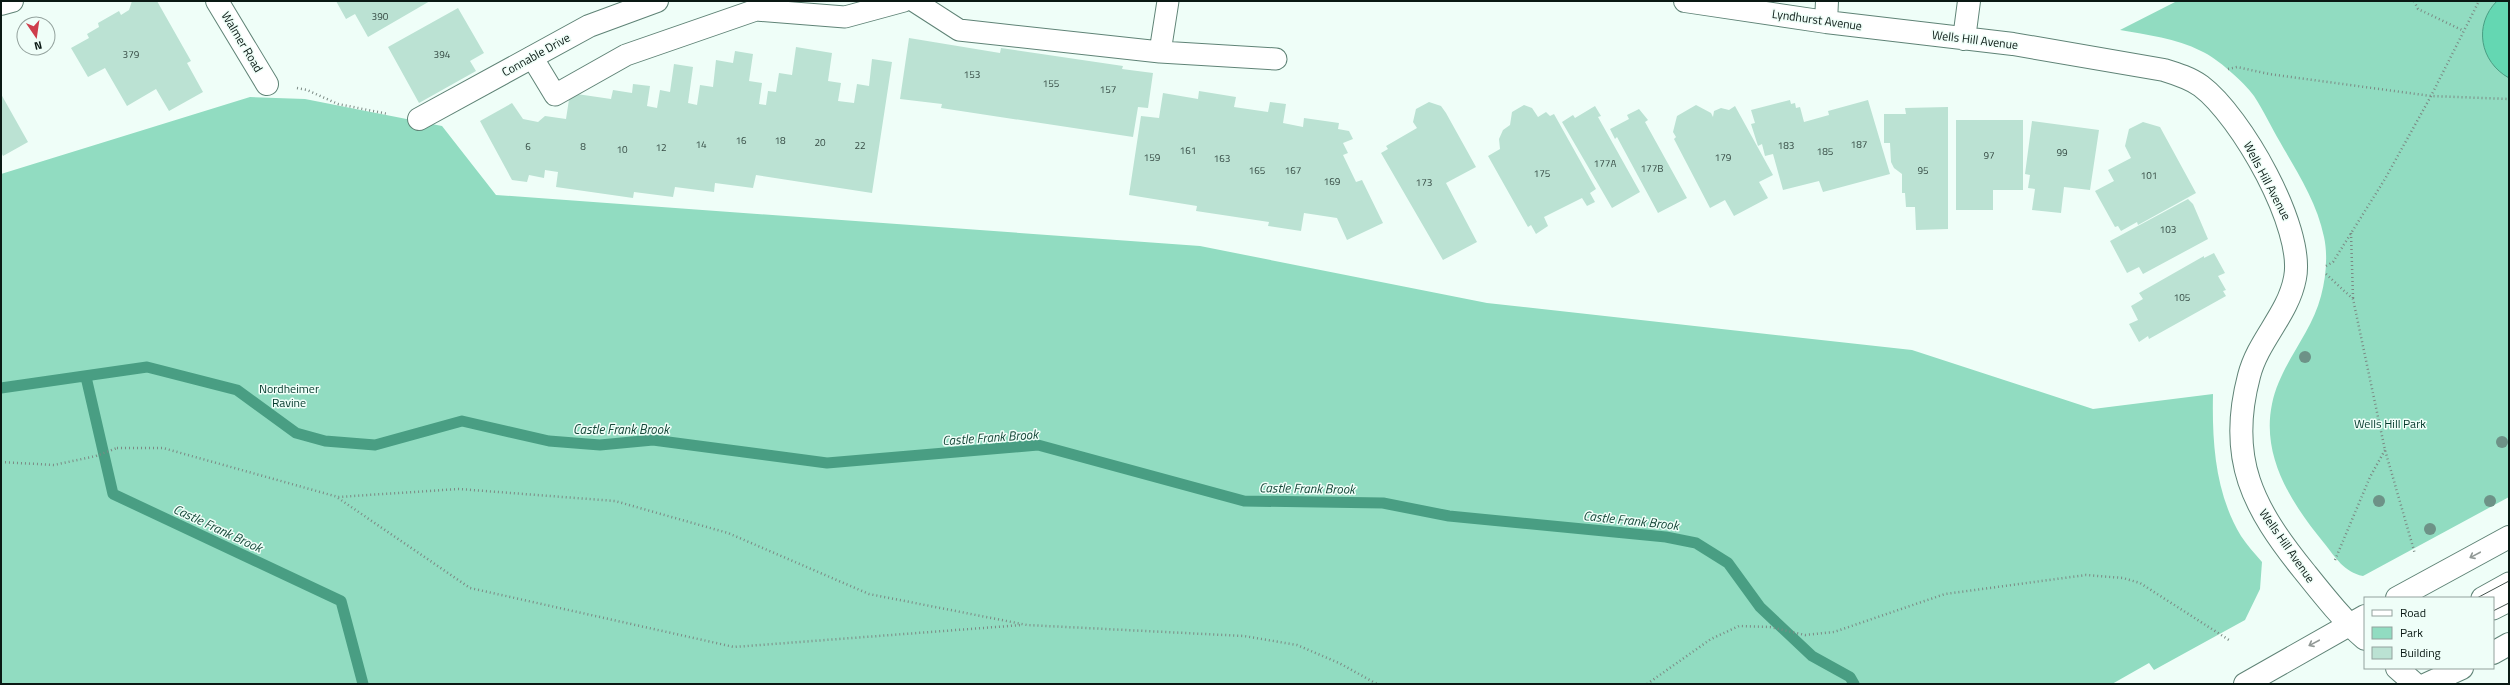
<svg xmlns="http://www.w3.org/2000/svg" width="2510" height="685" font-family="'Titillium Web',sans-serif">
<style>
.green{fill:#91dcc1}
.water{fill:#64d7b2;stroke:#499e83}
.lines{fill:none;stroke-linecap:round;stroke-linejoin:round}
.stream{stroke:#499e83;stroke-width:11}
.building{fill:#bbe2d3}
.service-casing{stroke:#5f8376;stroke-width:23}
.minor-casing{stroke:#5f8376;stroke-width:24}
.secondary-casing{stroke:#5f8376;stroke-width:24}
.path{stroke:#7b8a84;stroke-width:2.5;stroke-dasharray:1 3;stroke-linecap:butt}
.service{stroke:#fff;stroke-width:21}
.minor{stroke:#fff;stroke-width:22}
.secondary{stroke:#fff;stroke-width:22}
.tram{stroke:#45544e;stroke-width:1}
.path-bridge{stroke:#7b8a84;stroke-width:2.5;stroke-dasharray:1 3;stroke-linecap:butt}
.tree{fill:#6d9287}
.oneway{stroke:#919895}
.labels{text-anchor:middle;stroke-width:3;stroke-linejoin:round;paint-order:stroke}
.number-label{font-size:10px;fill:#364b44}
.street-label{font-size:12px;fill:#0a1914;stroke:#effef8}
.park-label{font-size:12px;fill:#03392b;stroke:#effef8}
.water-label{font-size:13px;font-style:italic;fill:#164839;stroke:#effef8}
</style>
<rect width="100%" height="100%" fill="#effef8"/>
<path class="green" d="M2177,1h332v496l-146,79c-19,-4 -27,-18 -39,-33 -32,-39 -63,-86 -52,-139 8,-40 39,-69 49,-108 5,-18 7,-41 3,-59 -7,-35 -27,-65 -44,-95 -9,-15 -16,-31 -26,-46 -10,-14 -37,-38 -53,-45 -25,-13 -54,-16 -81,-21z
M250,97l55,2 137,27 54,69 704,51 287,57 425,47 181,59 120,-15c-1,48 2,99 28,142 6,9 14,18 21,26l-2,27 -15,31 -91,50 -5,-7 -37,21h-2111v-510z"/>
<path class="water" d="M2497,1h12v77c-29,-16 -36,-53 -12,-77z"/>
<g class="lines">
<path class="stream" d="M86,377l27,117 228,107 22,83
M1,388l146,-21 90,23 59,43 29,8 50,4 87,-24 87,20 51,4 53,-5 174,23 211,-18 206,56 139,2 66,13 217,21 30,6 32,20 32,44 52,49 38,21 4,7"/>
</g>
<path class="building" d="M132,1h25l34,60 -4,2 16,29 -34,19 -13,-22 -29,17 -22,-38 -17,9 -17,-29 18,-10 -2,-4 12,-7 -1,-4 21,-12 2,4 8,-5z
M336,1h94l-62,36 -13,-23 -9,5z
M458,8l26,45 -14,8 6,10 -57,32 -31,-56z
M909,38l91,15 1,-5 122,18 -1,3 31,4 -5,35 -10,-1 -5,30 -192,-29 1,-4 -42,-5z
M796,47l36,6 -4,28 13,2 -3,18 16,2 3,-19 12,2 3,-27 20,3 -20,131 -116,-18 -3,13 -38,-5 -1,9 -39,-5 -2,10 -39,-5 -1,6 -77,-11 2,-15 -13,-2 -1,8 -15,-3 -2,7 -15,-2 -32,-59 32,-18 11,16 15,3 7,-6 21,3 4,-26 41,6 2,-9 19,3 1,-9 17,2 -3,20 10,2 3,-18 10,2 4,-28 19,3 -5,36 9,2 3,-20 13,2 3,-27 17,3 2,-12 18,3 -4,27 13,2 -3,21 7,1 2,-14 8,1 3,-19 13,2z
M1199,91l37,6 -2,10 34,5 2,-10 16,2 -3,19 20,4 1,-9 35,5 -1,6 11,2 4,8 -10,4 5,10 -5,2 13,27 6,-2 21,43 -36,17 -10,-22 -33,-5 -3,18 -33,-5 1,-4 -73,-11 1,-5 -68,-11 12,-79 18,2 4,-25 35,6z
M1,94l27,48 -25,14 -2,-4z
M1790,100l1,4 4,-1 1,5 4,-1 4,15 25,-7 -1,-4 40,-11 22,74 -67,18 -4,-11 -36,9 -10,-36 -8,2 -3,-12 -4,2 -7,-22 4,-1 -4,-13z
M1429,102l12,4 5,7 30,54 -30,16 31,59 -34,18 -62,-107 7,-4 -2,-3 31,-18 -4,-6 3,-13z
M1524,105l8,3 6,9 8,-5 4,4 4,-2 42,75 -6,4 5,9 -8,4 -5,-8 -38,19 4,9 -12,8 -5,-9 -3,2 -40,-71 12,-7 -1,-10 4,-9 7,-5 2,-13z
M1696,105l15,8 2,4 1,-6 7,-3 8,2 6,-4 38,69 -14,7 9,16 -34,18 -9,-16 -15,8 -36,-69 2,-2 -3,-5 4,-16z
M1595,106l6,10 -3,1 42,75 -28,16 -50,-86 11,-7 2,3z
M1948,107v122l-32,1 -1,-23h-9l-1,-14h-3v-19l-8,-6 -3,-6 -1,-19h-6v-29h22l-1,-6z
M1639,109l9,11 -3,2 42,76 -29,15 -41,-76 -2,2 -5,-10 19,-10 -2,-4z
M1956,120h67v70h-30v20h-37z
M2032,121l67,9 -9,60 -26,-3 -3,26 -29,-3 3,-21 -7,-1 2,-13 -5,-1z
M2143,122l17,5 36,66 -58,32 -1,-3 -16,9 -3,-5 -3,1 -20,-36 19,-10 -6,-11 23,-12 -6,-12 4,-17z
M2188,199l5,5 15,35 -65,35 -4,-7 -12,6 -17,-32z
M2214,253l11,20 -7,3 8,14 -3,1 3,5 -77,43 -1,-3 -9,6 -10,-18 9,-4 -7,-14 12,-7 -4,-6 65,-37v2z"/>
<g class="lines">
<g class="service-casing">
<path id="service" d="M914,1l45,29 201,22
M1168,1l-8,51 116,7
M532,57l23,38 71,-40 130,-45 89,7 59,-16
M2482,598l27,-15
M2493,609l16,-8"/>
</g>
<g class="minor-casing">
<path id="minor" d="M217,1l50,83
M1685,1l141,21 187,22 151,26c13,4 26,8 37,16 40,30 104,142 94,192 -7,37 -37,62 -46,98 -22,83 4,132 55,195 20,25 38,48 61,68
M1,4l11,-3
M1826,22l1,-21
M1964,39l5,-38
M419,119l170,-93 68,-25
M2397,668l18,16"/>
</g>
<g class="secondary-casing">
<path id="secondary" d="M2397,598l112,-61
M2493,653l16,-9
M2245,684l120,-68
M2427,684l35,-16"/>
</g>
<path class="path" d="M2414,1l4,8 46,22
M2228,69l9,-2 32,7 162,22 78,3
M297,88l10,2 31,14 50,10
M2351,233l2,65
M2326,266l7,-4 52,-83 46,-83 48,-95
M2326,274l27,25 32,151 30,104
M117,448h46l175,49 121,-8 156,12 113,32 141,61 158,31 217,11 53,9 42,18 38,21
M1,462l53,3 42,-9
M338,498l132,90 264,59 288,-22
M2335,560l35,-83 15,-27
M1647,684l64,-45 28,-13 31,1 35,8 29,-3 111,-38 141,-19 37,3 17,5 89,57"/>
<use href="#service" class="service"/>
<use href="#minor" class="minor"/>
<use href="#secondary" class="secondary"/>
<path class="tram" d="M2477,598l32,-17
M2493,611l16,-8"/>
<path class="path-bridge" d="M96,456l21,-8"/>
</g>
<g class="tree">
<circle cx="2305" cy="357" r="6"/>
<circle cx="2502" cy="442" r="6"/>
<circle cx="2379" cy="501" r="6"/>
<circle cx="2490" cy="501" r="6"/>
<circle cx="2430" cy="529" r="6"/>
</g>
<defs><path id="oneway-shaft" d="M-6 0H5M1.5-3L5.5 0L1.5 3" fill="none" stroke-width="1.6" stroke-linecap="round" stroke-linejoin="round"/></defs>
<g class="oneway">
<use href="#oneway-shaft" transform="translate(2475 555) rotate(152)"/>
<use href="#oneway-shaft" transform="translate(2314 643) rotate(152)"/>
</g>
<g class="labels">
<g class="number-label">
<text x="380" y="20">390</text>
<text x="131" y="58">379</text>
<text x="442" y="58">394</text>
<text x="972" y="78">153</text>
<text x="1051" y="87">155</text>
<text x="1108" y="93">157</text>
<text x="741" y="144">16</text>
<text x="780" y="144">18</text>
<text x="820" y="146">20</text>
<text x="701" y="148">14</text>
<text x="1859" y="148">187</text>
<text x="860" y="149">22</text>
<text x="1786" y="149">183</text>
<text x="528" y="150">6</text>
<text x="583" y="150">8</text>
<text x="661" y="151">12</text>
<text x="622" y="153">10</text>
<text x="1188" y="154">161</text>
<text x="1825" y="155">185</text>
<text x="2062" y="156">99</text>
<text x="1989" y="159">97</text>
<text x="1152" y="161">159</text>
<text x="1723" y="161">179</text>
<text x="1222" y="162">163</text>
<text x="1605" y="167">177A</text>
<text x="1652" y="172">177B</text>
<text x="1257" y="174">165</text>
<text x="1293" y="174">167</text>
<text x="1923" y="174">95</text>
<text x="1542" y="177">175</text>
<text x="2149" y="179">101</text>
<text x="1332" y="185">169</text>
<text x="1424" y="186">173</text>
<text x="2168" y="233">103</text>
<text x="2182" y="301">105</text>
</g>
<g class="street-label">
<text transform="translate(1817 20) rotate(8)" y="4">Lyndhurst Avenue</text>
<text transform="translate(1975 40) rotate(7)" y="4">Wells Hill Avenue</text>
<text transform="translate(242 42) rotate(59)" y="4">Walmer Road</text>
<text transform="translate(536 55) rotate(-29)" y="4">Connable Drive</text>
<text transform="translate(2267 181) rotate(62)" y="4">Wells Hill Avenue</text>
<text transform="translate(2287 546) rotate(55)" y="4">Wells Hill Avenue</text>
</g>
<g class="park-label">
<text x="289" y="393">Nordheimer<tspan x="289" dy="14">Ravine</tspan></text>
<text x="2390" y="428">Wells Hill Park</text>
</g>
<g class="water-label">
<text x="621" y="434">Castle Frank Brook</text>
<text transform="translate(990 437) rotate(-4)" y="5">Castle Frank Brook</text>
<text transform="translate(1307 488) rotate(1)" y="5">Castle Frank Brook</text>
<text transform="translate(1631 520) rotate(6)" y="5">Castle Frank Brook</text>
<text transform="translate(218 528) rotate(25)" y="5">Castle Frank Brook</text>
</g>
</g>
<rect width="2510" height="685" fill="none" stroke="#0a1914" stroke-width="4"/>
<rect x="2364" y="597" width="130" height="72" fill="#effef8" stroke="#93a29d"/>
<rect x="2372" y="610" width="20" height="6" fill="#ffffff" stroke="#93a29d"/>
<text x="2400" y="617" font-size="12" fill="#0a1914">Road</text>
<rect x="2372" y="627" width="20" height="12" fill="#91dcc1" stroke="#93a29d"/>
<text x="2400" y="637" font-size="12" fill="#0a1914">Park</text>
<rect x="2372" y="647" width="20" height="12" fill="#bbe2d3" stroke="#93a29d"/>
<text x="2400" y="657" font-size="12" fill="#0a1914">Building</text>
<g transform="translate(36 36) rotate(167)"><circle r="19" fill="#effef8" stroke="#93a29d"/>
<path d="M0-3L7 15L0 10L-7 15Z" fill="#ce3e4c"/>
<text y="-6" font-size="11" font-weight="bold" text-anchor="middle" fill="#0a1914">N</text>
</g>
</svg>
